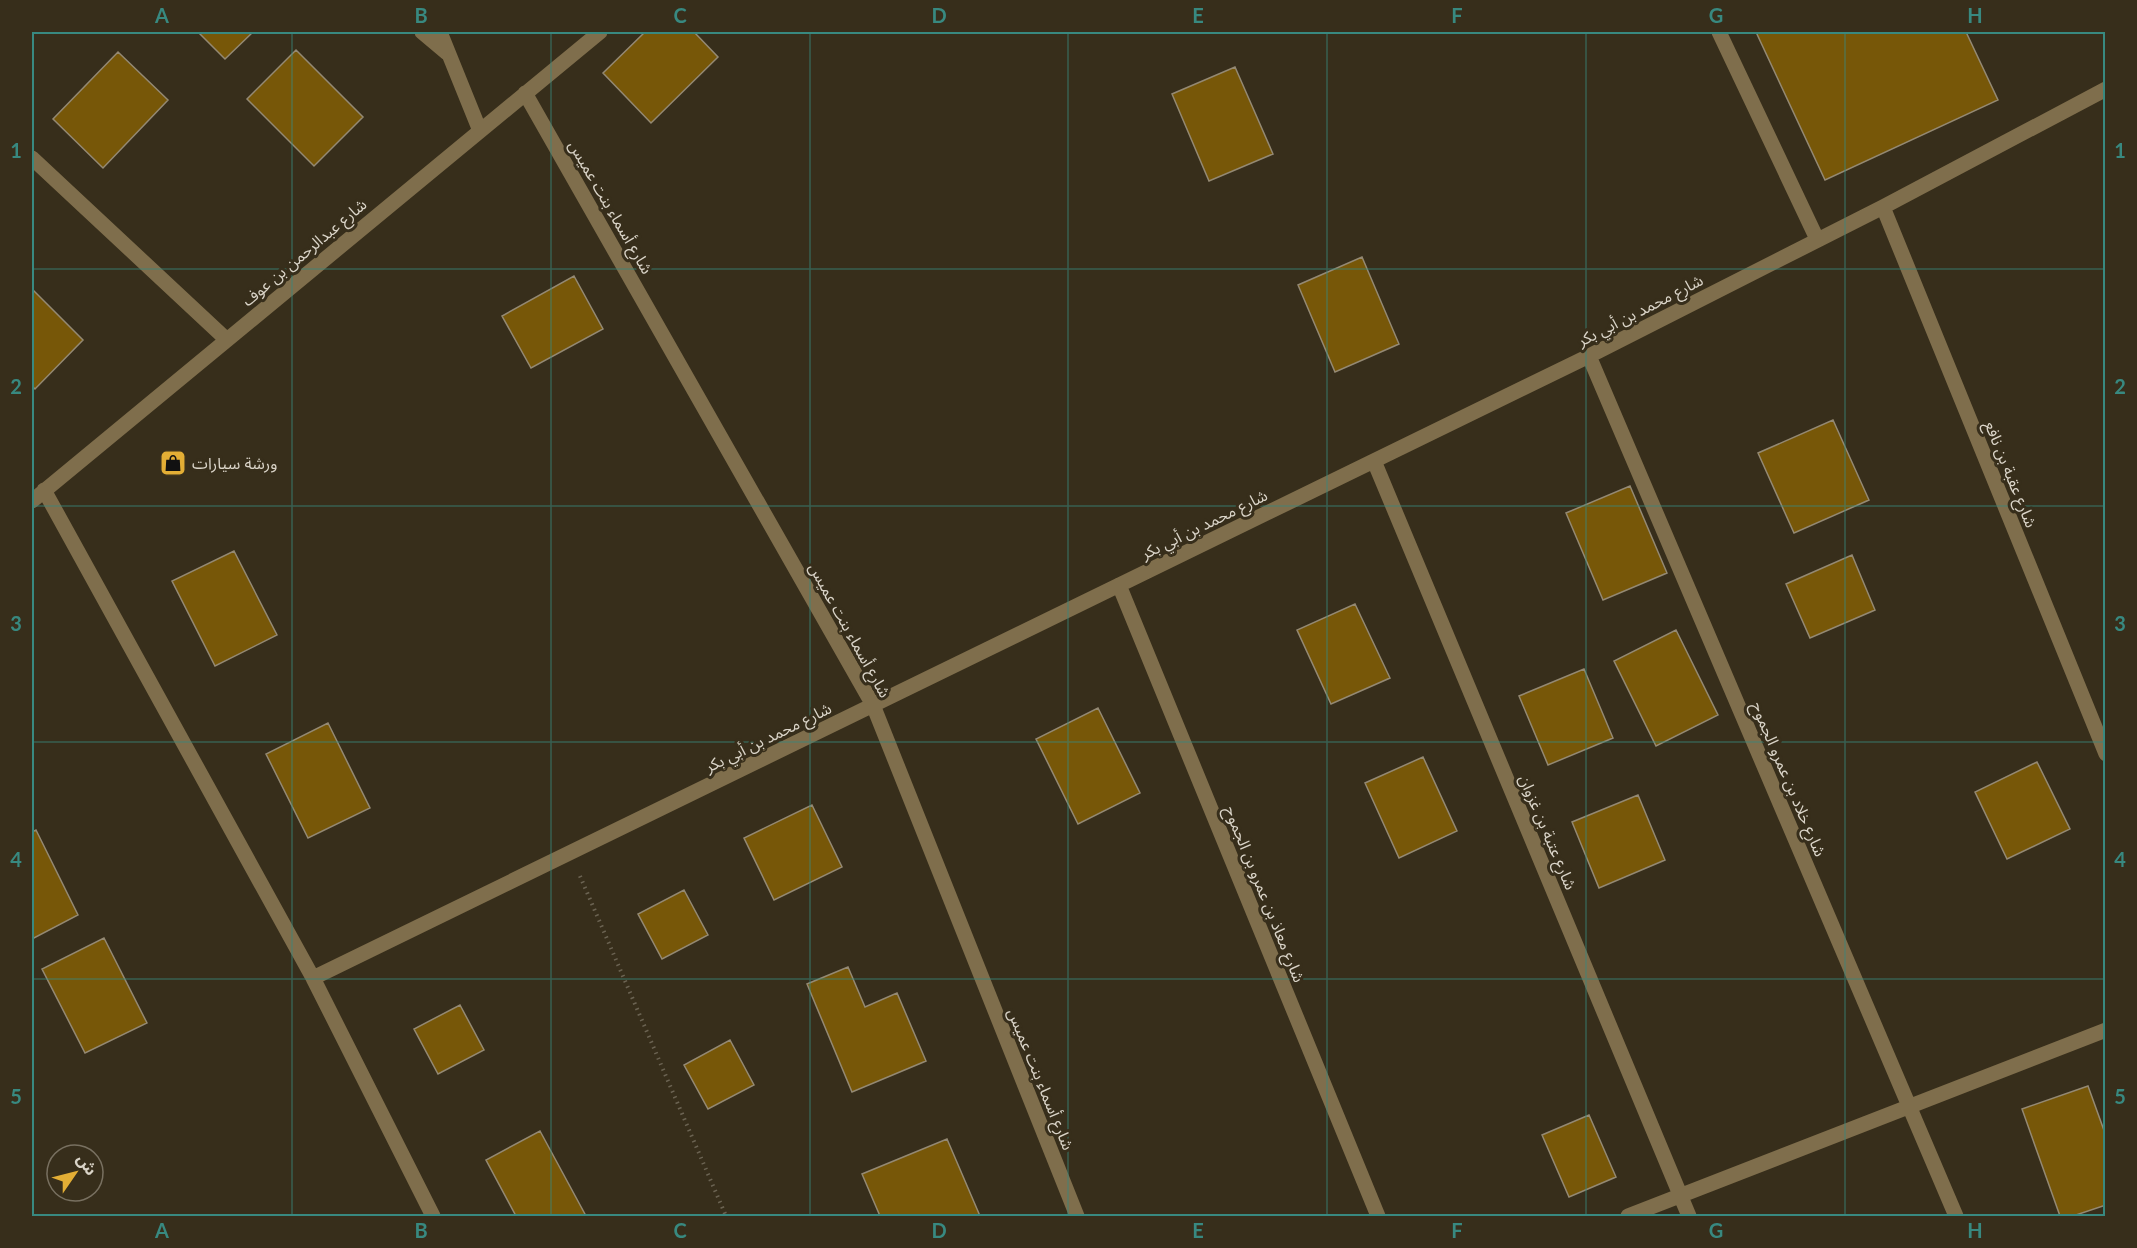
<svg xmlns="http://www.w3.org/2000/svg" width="2137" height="1248" font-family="Lato,'Noto Sans Arabic',sans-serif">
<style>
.building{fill:#775708;stroke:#948973;stroke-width:1.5}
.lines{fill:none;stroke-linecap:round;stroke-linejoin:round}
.path{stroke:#6b6352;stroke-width:4;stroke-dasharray:1.5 4.5;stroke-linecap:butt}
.minor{stroke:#7f6e4c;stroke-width:15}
.grid{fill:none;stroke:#388980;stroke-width:1.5;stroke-opacity:0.55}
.labels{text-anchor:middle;stroke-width:6;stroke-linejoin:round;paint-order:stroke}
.street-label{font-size:16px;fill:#dad4c8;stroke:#372e1b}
.poi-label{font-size:16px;fill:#dad4c8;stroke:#372e1b;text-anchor:start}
.neatline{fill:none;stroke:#388980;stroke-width:2}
.grid-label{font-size:20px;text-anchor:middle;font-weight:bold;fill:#388980}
</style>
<rect width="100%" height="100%" fill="#372e1b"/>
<path class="building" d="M198,32h55l-28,27z
M645,32h49l24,25 -67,66 -48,-50z
M1756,32h210l32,68 -173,80z
M296,50l67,67 -49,49 -67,-67z
M118,52l50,48 -65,68 -50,-49z
M1235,67l38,87 -64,27 -37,-87z
M1362,257l37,87 -64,28 -37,-87z
M574,276l29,53 -72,39 -29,-52z
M32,289l51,51 -48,49 -3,-3z
M1833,420l36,80 -75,33 -36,-80z
M1630,486l37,87 -64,27 -37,-87z
M234,551l43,84 -62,31 -43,-85z
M1852,555l23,55 -65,28 -24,-54z
M1355,604l35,74 -59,26 -34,-74z
M1676,630l42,85 -62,31 -42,-85z
M1584,669l29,69 -65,27 -29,-69z
M1098,708l42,85 -62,31 -42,-85z
M328,723l42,85 -62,30 -42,-84z
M1423,757l34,74 -58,27 -34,-75z
M2037,762l33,67 -63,30 -32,-67z
M1638,795l27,65 -66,28 -27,-66z
M812,805l30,62 -68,33 -30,-62z
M36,830l42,85 -46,24v-107z
M684,890l24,45 -46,24 -24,-45z
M104,938l43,85 -62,30 -43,-84z
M848,967l17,40 32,-14 29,68 -74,31 -45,-108z
M460,1005l24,45 -46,24 -24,-45z
M730,1040l24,45 -46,24 -24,-44z
M2088,1086l18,50v69l-33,11h-13l-38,-107z
M1589,1115l27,62 -47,20 -27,-62z
M540,1131l46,85h-70l-30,-56z
M947,1139l33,77h-100l-18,-42z"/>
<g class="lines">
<path class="path" d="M580,876l146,340"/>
<path class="minor" d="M422,32l25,21
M440,32l40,99
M1719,32l98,207
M525,93l348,612 204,511
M32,158l195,182
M1883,207l223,547
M1589,356l367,860
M1374,461l315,755
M44,490l269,488 120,238
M32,501l568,-469
M1119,585l259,631
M313,978l1276,-622 294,-149 223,-118
M1628,1216l478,-186"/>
</g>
<path class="grid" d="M292,32v1184M551,32v1184M810,32v1184M1068,32v1184M1327,32v1184M1586,32v1184M1845,32v1184M32,269h2074M32,506h2074M32,742h2074M32,979h2074"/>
<defs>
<g id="shop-square" transform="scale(1.35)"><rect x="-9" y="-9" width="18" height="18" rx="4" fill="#e3ae35" stroke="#372e1b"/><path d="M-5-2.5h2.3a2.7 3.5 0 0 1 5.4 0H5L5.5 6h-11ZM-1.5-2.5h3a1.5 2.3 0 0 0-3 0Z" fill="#111"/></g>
</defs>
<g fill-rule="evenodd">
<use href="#shop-square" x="173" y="463"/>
</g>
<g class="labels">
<g class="street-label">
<text transform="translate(611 207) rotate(60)" y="6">شارع أسماء بنت عميس</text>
<text transform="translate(304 252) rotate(-40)" y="6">شارع عبدالرحمن بن عوف</text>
<text transform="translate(1640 310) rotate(-27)" y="6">شارع محمد بن أبي بكر</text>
<text transform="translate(2011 474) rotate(68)" y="6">شارع عقبة بن نافع</text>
<text transform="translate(1204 524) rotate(-26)" y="6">شارع محمد بن أبي بكر</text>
<text transform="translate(850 630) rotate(61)" y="6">شارع أسماء بنت عميس</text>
<text transform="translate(768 737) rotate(-26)" y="6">شارع محمد بن أبي بكر</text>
<text transform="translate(1789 779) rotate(67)" y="6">شارع خلاد بن عمرو الجموح</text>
<text transform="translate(1548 832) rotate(67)" y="6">شارع عتبة بن غزوان</text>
<text transform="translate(1265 894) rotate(68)" y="6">شارع معاذ بن عمرو بن الجموح</text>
<text transform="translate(1041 1079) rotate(68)" y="6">شارع أسماء بنت عميس</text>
</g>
<g class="poi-label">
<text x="192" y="469">ورشة سيارات</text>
</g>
</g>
<rect width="2137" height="1248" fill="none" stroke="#372e1b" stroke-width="66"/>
<g transform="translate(75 1173) rotate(55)"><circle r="28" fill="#372e1b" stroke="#787060" stroke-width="1.5"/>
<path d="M0-4.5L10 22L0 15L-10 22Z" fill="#e3ae35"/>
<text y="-9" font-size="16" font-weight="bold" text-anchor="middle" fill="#dad4c8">ش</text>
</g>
<rect x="33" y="33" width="2071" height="1182" class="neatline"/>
<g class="grid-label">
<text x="162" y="23">A</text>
<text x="421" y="23">B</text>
<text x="680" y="23">C</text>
<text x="939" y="23">D</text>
<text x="1198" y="23">E</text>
<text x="1457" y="23">F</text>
<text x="1716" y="23">G</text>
<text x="1975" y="23">H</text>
<text x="16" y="158">1</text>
<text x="2120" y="158">1</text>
<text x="16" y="394">2</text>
<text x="2120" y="394">2</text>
<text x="16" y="631">3</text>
<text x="2120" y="631">3</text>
<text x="16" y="867">4</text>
<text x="2120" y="867">4</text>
<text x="16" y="1104">5</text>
<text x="2120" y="1104">5</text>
<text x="162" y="1238">A</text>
<text x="421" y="1238">B</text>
<text x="680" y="1238">C</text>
<text x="939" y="1238">D</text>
<text x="1198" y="1238">E</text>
<text x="1457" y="1238">F</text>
<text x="1716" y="1238">G</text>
<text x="1975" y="1238">H</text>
</g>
</svg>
